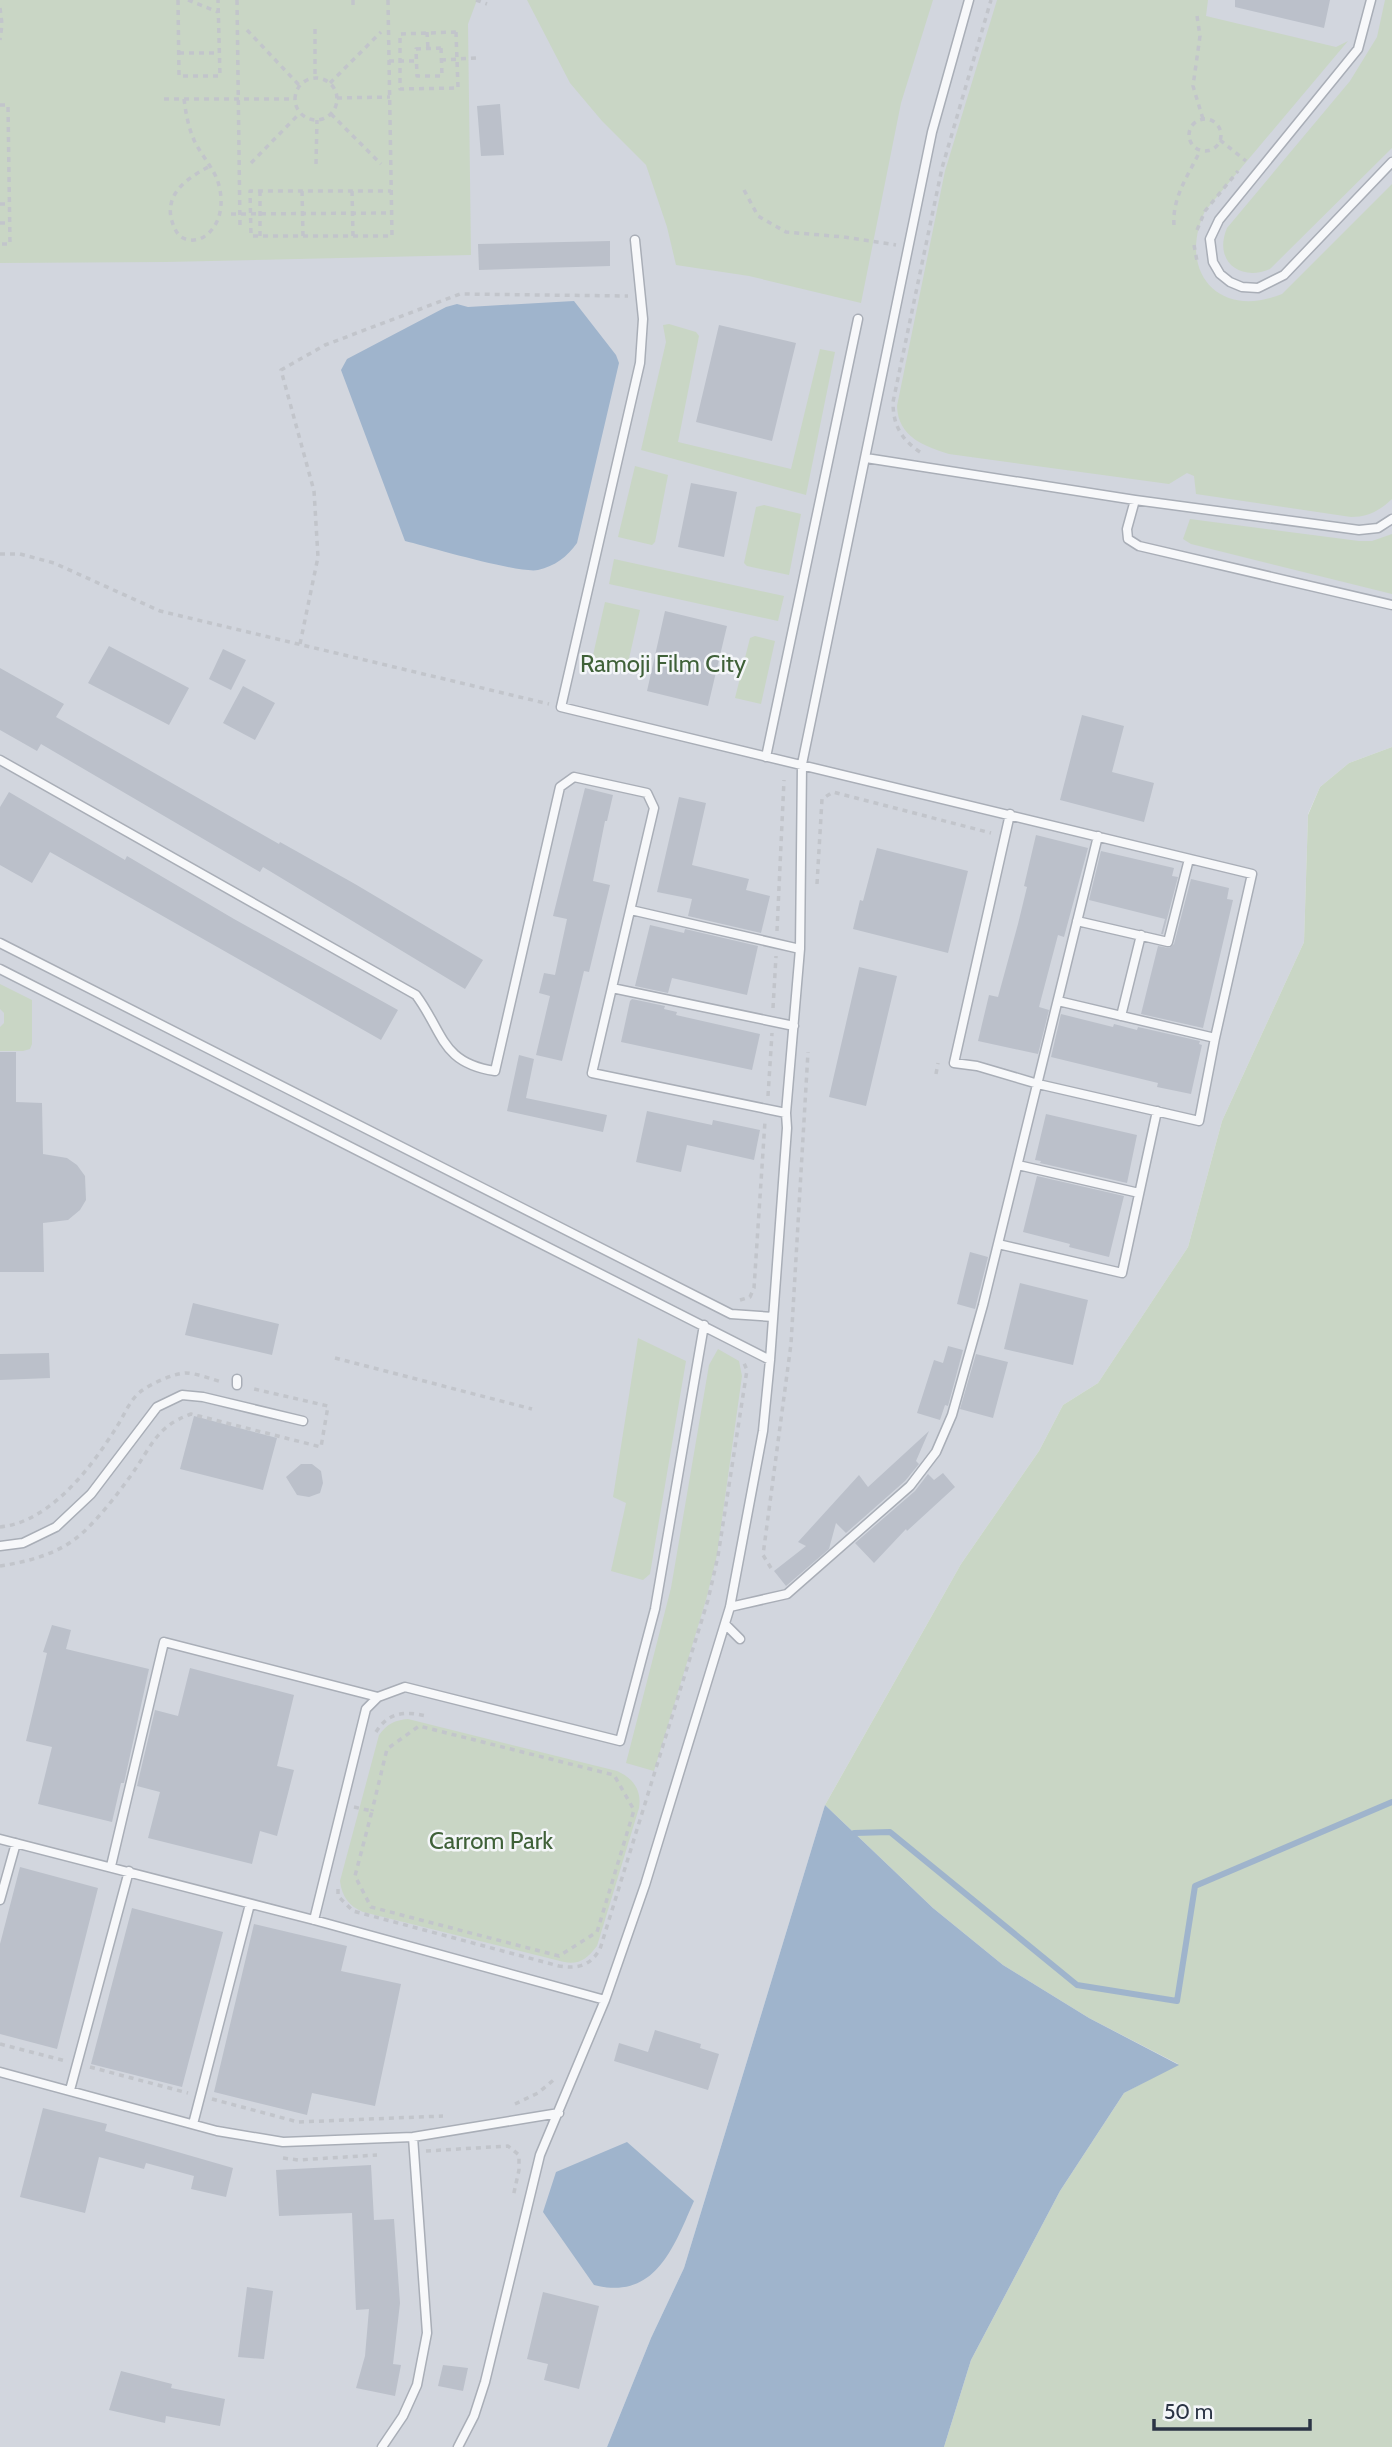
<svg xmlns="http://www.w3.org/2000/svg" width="1392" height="2447" font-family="Cabin,sans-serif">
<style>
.built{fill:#d2d6de}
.green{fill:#c9d6c5}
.water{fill:#9fb4cc}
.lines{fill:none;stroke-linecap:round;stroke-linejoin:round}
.stream{stroke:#9fb4cc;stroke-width:6}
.building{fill:#bbc0ca}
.lane-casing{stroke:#a9aeb7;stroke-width:11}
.path{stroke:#c2c5cb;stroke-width:3.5;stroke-dasharray:5 5;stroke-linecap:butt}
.lane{stroke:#f7f8fa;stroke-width:8}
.path-bridge{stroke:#c2c5cb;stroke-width:3.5;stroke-dasharray:5 5;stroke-linecap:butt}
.labels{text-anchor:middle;stroke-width:5;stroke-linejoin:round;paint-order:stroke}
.park-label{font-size:24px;fill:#3f6138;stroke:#f4f6f9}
</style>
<rect width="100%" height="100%" fill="#e4e7ec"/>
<path class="built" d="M0,0h1392v747l-43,16 -29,24 -12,27 -4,128 -82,179 -34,126 -90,136 -35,22 -24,46 -78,113 -136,241 -141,463 -33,70 -44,109h-607z"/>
<path class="green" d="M0,0h477l-9,24 3,231 -305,7 -166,1z
M527,0h406l-32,103 -40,200 -112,-27 -73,-11 -9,-38 -21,-62 -44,-44 -32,-38z
M997,0h211l-2,16 130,31 12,-6 -143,170c-28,60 13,109 77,83l110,-110v315c-13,12 -24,18 -41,18l-155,-23 -2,-18 -7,-3 -18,11 -220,-30c-25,-8 -51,-17 -52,-48l48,-235z
M1385,0h7v148l-122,121c-30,13 -57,-8 -43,-41l123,-147 27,-44z
M669,324l27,8 3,4 -21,106 113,27 29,-120 15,3 -29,143 -165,-45 25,-108 -3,-17z
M635,466l33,9 -13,67 -3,3 -34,-8z
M764,505l37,9 -12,61 -42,-9 -3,-3 12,-56z
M1190,519l169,22h13l20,-7v60l-201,-50 -8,-5z
M614,559l170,37 -6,25 -169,-37z
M605,602l35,8 -14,62 -35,-8z
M755,636l20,5 -14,63 -26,-6 15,-60z
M1392,747v1700h-448l27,-87 89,-169 64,-98 54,-29 -89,-46 -86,-53 -70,-57 -108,-103 136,-241 78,-113 24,-46 35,-22 90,-136 34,-126 82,-179 4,-127 12,-28 29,-24z
M0,984l32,16v44l-2,5 -7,2h-23v-24l4,-4v-10l-4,-4z
M638,1338l48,23 -36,213 -7,6 -32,-9 15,-68 -13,-6z
M718,1349l21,12 3,15 -25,179 -11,45 -52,171 -28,-8 45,-175 38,-223z
M408,1719l209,52c16,7 25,19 22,37l-42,138c-10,13 -18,19 -33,16l-201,-50c-14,-6 -21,-15 -23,-31l39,-146c8,-11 16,-15 29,-16z"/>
<path class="water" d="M574,301l42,54 3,8 -42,180c-10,14 -22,23 -39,27 -18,4 -109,-23 -133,-29l-64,-171 6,-11 99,-52 11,-3 11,3z
M825,1805l108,103 70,57 86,53 90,47 -55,28 -64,98 -89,169 -27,87h-337l44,-109 33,-70z
M627,2142l67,59c-20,45 -38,100 -100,84l-51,-73 13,-40z"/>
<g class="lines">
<path class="stream" d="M852,1839l2,-6 36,-1 187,153 100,16 18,-115 197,-84"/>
</g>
<path class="building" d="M1235,0h95l-6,28 -89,-21z
M500,104l4,51 -23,1 -4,-50z
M610,241v25l-131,4 -1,-26z
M719,325l77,18 -24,98 -76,-19z
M691,483l46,9 -13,65 -46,-10z
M665,611l62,15 -19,80 -61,-15z
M109,646l80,42 -20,37 -81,-42z
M223,649l23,11 -15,30 -22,-11z
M0,668l64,36 -8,13 223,127 1,-2 75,42 128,76 -18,29 -202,-122 -3,5 -219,-128 -4,7 -37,-21z
M243,686l32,17 -20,37 -32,-17z
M1082,715l42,11 -12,46 42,11 -10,39 -84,-22z
M585,788l28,7 -6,26h-2l-12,60 17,4 -21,87 -5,-1 -22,90 -26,-6 14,-59 -11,-3 5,-20 11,2 12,-56 -14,-3z
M9,792l116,68 2,-4 107,63 164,91 -17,30 -331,-188 -18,31 -32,-18v-58z
M679,797l27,6 -14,62 57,14 -3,11 24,6 -9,37 -73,-17 4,-17 -35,-7z
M1036,835l52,13 -24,89 -6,-2 -19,72 10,3 -11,44 -60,-13 11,-46 9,2 20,-73 9,-37 -3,-1z
M877,848l91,23 -20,82 -95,-24 7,-29 3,1z
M1101,851l73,17 -2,8 6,1 -15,57h-2l4,-15 -76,-19z
M1191,879l38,9 -2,11 6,1 -30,128 -62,-14 17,-68 11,2 5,-4z
M650,925l34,8 1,-4 73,17 -11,49 -75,-17 -4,15 -33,-7z
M859,967l38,9 -31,130 -37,-9z
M632,999l33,7 -1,3 13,3 -1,3 84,19 -8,36 -131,-28 9,-41z
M1061,1014l52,13 1,-3 23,6 1,-3 62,14 -1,3 3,1 -11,49 -34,-7 1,-4 -107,-26z
M0,1052h16v50l26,1 1,51 24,4 10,7 8,11 1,24 -6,10 -12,10 -25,3 1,49h-44z
M519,1055l15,4 -8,39 81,17 -4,17 -96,-21z
M647,1111l65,14 1,-5 47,10 -6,30 -67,-15 -6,27 -45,-10z
M1046,1114l91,21 -10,48 -87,-20 1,-2 -6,-1z
M1037,1176l87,20 -15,61 -40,-10 1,-3 -47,-12z
M970,1252l18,5 -13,52 -18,-5z
M1020,1283l68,17 -15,65 -69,-16z
M193,1303l86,21 -7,31 -87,-20z
M948,1346l15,4 -15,56 -3,-1 -5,15 -23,-7 17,-53 9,3z
M49,1353l1,25 -50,2v-26z
M976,1354l32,8 -15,56 -33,-9z
M194,1416l83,22 -14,52 -83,-21z
M929,1431l-13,30 3,3 -14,17 -59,52 -10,-10 -7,26 -43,37 -12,-15 32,-25 -8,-4 61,-67 9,12z
M301,1464h11l9,7 2,12 -3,10 -11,4 -12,-2 -11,-18z
M943,1473l12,14 -48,44 -1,-2 -32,34 -19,-20 60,-52 13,-17 6,6z
M52,1625l19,5 -5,19 83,20 -25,114h-3l-9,39 -74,-18 14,-57 -26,-6 21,-88 -4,-1z
M190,1668l104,27 -17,71 17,4 -17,66 -17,-5 -8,33 -104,-26 12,-46 -23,-6 18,-76 23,6z
M20,1867l78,21 -41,161 -57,-15v-90z
M132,1908l91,24 -41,155 -91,-23z
M254,1924l93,22 -6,25 60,13 -26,122 -63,-13 -5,22 -93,-23z
M655,2030l46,14 -1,4 19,6 -11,36 -94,-29 5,-18 29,9z
M43,2108l64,16 -2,7 128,37 -7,29 -35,-8 3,-13 -48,-13 -2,6 -45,-12 -14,56 -65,-16z
M371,2165l3,55 20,-1 6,84 -7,61 8,1 -6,31 -39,-8 9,-32 4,-47 -13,1 -4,-97 -73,3 -3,-46z
M247,2287l26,4 -9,68 -26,-2z
M543,2292l56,14 -20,83 -35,-9 4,-16 -21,-5z
M443,2365l25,3 -5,23 -25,-5z
M121,2371l51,13 -1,4 54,11 -5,27 -54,-10 -1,7 -56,-13z"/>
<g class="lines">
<g class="lane-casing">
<path id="lane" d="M1371,0l-13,49 -139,171 -9,19 3,23 7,12 10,8 12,5 16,1 26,-13 108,-113
M635,240l8,79 -3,44 -79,344 691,167 -37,164 -16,83 -161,-37 -61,-18 -23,-3 56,-249
M866,458l269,42 224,30 19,-2 14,-9
M1135,500l-8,29 1,10 11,7 253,59
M766,757l92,-438
M0,760l416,235c28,38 25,68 79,76l65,-284 14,-10 73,16 7,15 -62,265 194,40
M631,910l169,39
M1077,921l91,21 21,-83
M0,943l731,371 42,3
M0,969l770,391
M612,988l182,38
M1058,1001l157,37
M1121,1016l20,-81
M1018,1165l121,28
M998,1244l124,29 35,-162
M237,1385v-6
M0,1546l23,-3 33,-16 35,-33 66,-87 25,-12 21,2 100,24
M730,1607l57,-13 123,-108 26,-34 16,-37 31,-110 115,-469
M725,1624l15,15
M0,1839l314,81 291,80
M111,1866l53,-224 214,55
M0,1900l16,-57
M314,1920l52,-211 12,-12 27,-10 215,54 35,-132 49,-284
M0,2072l217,59 66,11 130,-5 146,-24
M70,2090l59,-219
M193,2124l57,-220
M382,2447l21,-31 14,-31 10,-52 -14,-196
M458,2447l16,-31 11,-34 55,-227 65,-155 40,-115 85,-278 33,-176 7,-71 17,-232 -1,-15 14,-164 2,-185 130,-632 37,-132"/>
</g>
<path class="path" d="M178,0l1,76h41l-2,-76
M188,0l30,12
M353,0v8
M388,0l4,236h-141l-1,-45h141
M476,0l11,4
M0,8l2,16 -2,16
M1197,16l3,20 -7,50 10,33
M315,29v48
M247,30l52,55
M427,32l1,17
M456,32l2,56 -58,1v-55z
M441,48l1,28h-25l-1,-27z
M179,53h40
M441,60l35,-2
M389,61h28
M295 99a21 21 0 1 1 42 0a21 21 0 1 1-42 0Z
M330,83l51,-51
M337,98l53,-1
M164,99h130
M184,99c2,15 4,27 10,41 7,15 19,27 24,42 6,19 4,42 -13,54 -6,5 -18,6 -25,0 -5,-5 -7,-11 -9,-18 -5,-27 19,-41 39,-52
M0,105h8l2,139h-10
M331,114l50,50
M1189 135a16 16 0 1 1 32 0a16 16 0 1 1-32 0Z
M1220,140l26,21
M251,163l49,-50
M316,164l1,-44
M744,190l14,26 28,16 58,5 52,8
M260,191v45
M302,191l1,45
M352,191l1,45
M0,204h9
M231,214l160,-1
M0,223h9
M1174,225c-2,-28 15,-51 26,-74
M1197,230l8,-19 33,-40
M1194,245l3,16
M920,452c-19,-13 -27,-27 -27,-50l49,-234 49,-168
M0,554h20l34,9 106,48 389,93
M300,644l18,-87 -4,-66 -33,-121 44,-25 135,-51 168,2
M817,884l5,-85 11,-7 158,41
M777,931l7,-151
M773,1008l3,-52
M936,1074l2,-11
M768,1096l4,-63
M740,1300l10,-3 4,-9 11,-167
M335,1358l197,51
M0,1527c50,-5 91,-59 116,-99 8,-12 13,-27 24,-36 11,-8 31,-18 45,-19 11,0 26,6 37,9
M0,1566c26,-4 54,-11 75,-27 17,-12 42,-44 54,-61 22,-29 25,-51 62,-64l130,33 7,-41 -78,-18
M771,1568l-8,-13 28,-211 17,-292
M376,1732c12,-20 29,-21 50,-16
M354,1807l18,4 -17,65 16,31 188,49 38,-24 37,-122 -20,-35 -195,-49 -32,23 -15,62
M338,1889v7l15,15 206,55c19,3 31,0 41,-17l108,-349 10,-44 29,-186 -4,-9
M0,2044l66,17
M90,2067l98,26
M212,2099l86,23 145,-6
M515,2104l23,-11 18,-15
M426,2151l82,-5 11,9v15l-6,27
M283,2158l15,2 79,-5"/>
<use href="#lane" class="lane"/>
<path class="path-bridge" d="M237,0l3,227"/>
</g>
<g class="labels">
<g class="park-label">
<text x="663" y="672">Ramoji Film City</text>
<text x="491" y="1849">Carrom Park</text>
</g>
</g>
<path d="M1154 2419v10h156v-10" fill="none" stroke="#2b3445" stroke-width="3.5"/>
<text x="1164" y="2419" font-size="21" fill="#2b3445" stroke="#f4f6f9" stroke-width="5" paint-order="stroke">50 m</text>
</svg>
